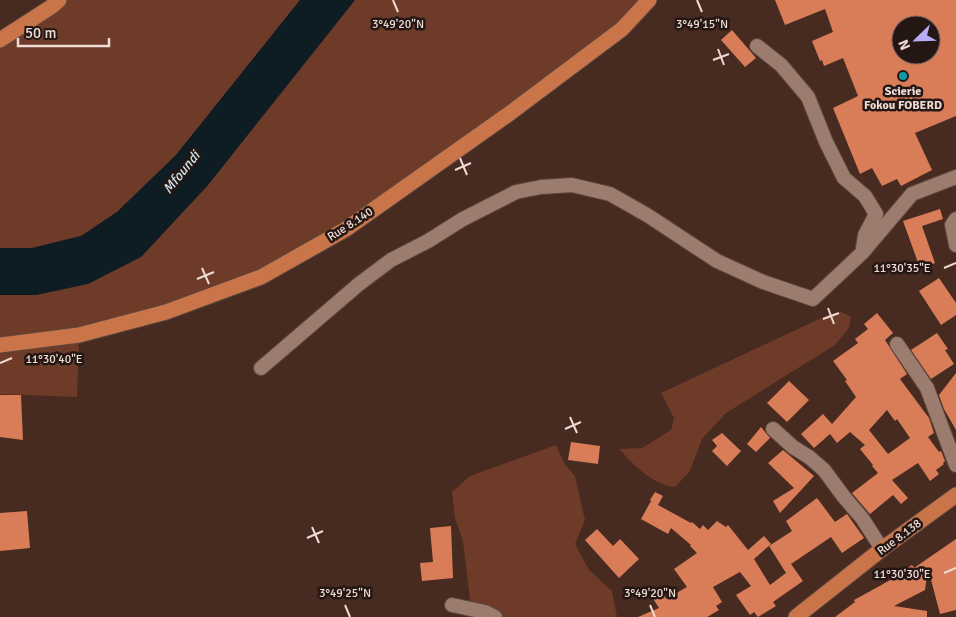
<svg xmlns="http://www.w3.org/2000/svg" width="956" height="617" font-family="Signika,sans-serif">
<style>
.green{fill:#6d3b28}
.water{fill:#0d1d23}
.building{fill:#d97d59;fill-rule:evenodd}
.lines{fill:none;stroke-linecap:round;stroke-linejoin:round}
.minor-casing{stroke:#5e473e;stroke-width:16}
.major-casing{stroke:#5e473e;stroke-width:17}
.minor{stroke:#9d7c70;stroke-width:14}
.major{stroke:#ca7549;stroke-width:15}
.ticks{fill:none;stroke:#eedbd4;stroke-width:2}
.culture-dot{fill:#0f9aa8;stroke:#241713;stroke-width:2}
.labels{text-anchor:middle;stroke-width:5;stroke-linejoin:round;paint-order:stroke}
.poi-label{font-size:12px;font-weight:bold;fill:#eedbd4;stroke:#241713}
.street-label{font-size:12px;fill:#eedbd4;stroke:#241713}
.water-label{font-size:14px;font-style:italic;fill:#cce6f0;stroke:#241713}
.ticks-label{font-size:12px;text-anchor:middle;fill:#eedbd4;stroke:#241713;stroke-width:5;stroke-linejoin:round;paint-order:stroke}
</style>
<rect width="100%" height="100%" fill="#472b20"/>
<path class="green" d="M47,0h253l-124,155 -59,57 -36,24 -49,12h-32v-218z
M355,0h294l-143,116 -245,161 -182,58 -2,62 -77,-3v-99h36l105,-38 67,-72z
M841,312l10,5 -2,11 -14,17 -109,68 -24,26 -12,32 -15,16c-22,-2 -41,-22 -56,-38l23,-1 29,-18 3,-12 -13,-25 169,-79z
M556,445l8,18 11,13 10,44 -10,24 14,26 23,21 5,26h-145l-9,-76 -8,-23 -3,-26 18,-16z"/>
<path class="water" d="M300,0h55l-147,185 -67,72 -53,27 -52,11h-36v-47h32l49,-12 36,-24 59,-57z"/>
<path class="building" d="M775,0h181v116l-41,17 17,37 -31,16 -4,-7 -15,7 -10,-18 -12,6 -27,-66 25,-12 -15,-38 -19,8 -2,-6 -2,1 -8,-20 21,-9 -8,-23 -40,16zM901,25h30v30h-30z
M732,30l24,28 -11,9 -24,-27z
M940,209l3,10 -21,7 13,37 -15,5 -17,-47z
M939,278l17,25v12l-15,10 -22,-34z
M877,313l16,20 -8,7 22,34 -7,5 29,39 5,15 -6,4 11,15 2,-1 4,10 -2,2 1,1 -8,6 3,4 -9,7 -12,-18 -26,17 16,18 -7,6 -8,-9 -23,19 -18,-21 26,-20 -6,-7 1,-1 -13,-16 5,-4 -15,-13 -13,11 -7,-9 -16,14 -13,-14 22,-20 9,10 24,-27 -11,-16 2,-1 -14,-19 25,-18 -3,-4 13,-10 -4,-5zM887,410l8,11 2,-2 13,19 -22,16 -19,-24z
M937,333l11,16 -3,1 9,14 -23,15 -20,-29z
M956,373v57l-12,-21 -5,-14z
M789,381l20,19 -22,22 -20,-19z
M0,395h21l2,45 -23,-3z
M761,427l9,11 -14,14 -9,-8z
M722,433l19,18 -14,15 -15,-15 5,-5 -5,-6z
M571,442l29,4 -2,18 -30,-4z
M783,450l31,26 -34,37 -7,-12 21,-13 -26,-25z
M655,492l8,4 -5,9 33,18 1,-1 8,7 3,-4 5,5 9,-9 9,6 2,-2 20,25 16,-14 7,8 -17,15 16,26 16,-12 -17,-27 23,-15 -6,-10 31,-23 18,24 12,-8 17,24 -22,15 -11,-16 -40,27 12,17 -30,21 3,4 -18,11 -4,-5 -4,3 -14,-20 15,-9 -11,-14 -27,15 9,15 -6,4 3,4 -12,7h-69l21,-9 -7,-11 11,-6 3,8 21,-12 -13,-18 23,-16 -7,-7 1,-1 -20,-17 -3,6 -27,-15 10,-18 2,1 -3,-2z
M27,511l3,37 -30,3v-38z
M451,526l2,52 -31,3 -2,-18 13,-1 -3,-34z
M597,529l16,17 7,-7 19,20 -20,19 -34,-38z
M956,539v71l-16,4 -12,-46 -3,22 -31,16 33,5v6h-92l20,-15 -1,-2 40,-22 -1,-1 19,-12 2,3z"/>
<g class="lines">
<g class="minor-casing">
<path id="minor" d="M757,46l24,19 27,32 18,45 18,36 21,18 11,18 -11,21 -2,13
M956,219l-4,6 4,20
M897,344l30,44 29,77
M261,368l98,-84 32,-24 37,-19 35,-22 53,-27 25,-5 31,-2 38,9 37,21 70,46 46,21 50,17 49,-46 50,-59 44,-17
M773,429l20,18 16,10 15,13 20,27 18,21 20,31
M452,605l33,7 10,5"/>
</g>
<g class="major-casing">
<path id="major" d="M0,40l51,-33 8,-7
M0,345l79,-10 87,-23 95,-35 85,-48 160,-113 116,-87 27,-29
M796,617l86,-68 74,-54"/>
</g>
<use href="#minor" class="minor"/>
<use href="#major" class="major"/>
</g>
<path class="ticks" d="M393,0l5,12M697,0l5,12M718,49l6,16M713,60l16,-6M460,158l7,17M455,170l16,-7M202,268l7,16M944,268l12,-5M197,279l17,-7M828,308l6,16M823,319l16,-6M0,363l12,-5M570,417l7,16M565,429l16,-7M312,527l7,16M307,538l16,-7M944,573l12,-5M345,605l5,12M650,605l5,12"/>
<circle class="culture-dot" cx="903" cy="76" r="5"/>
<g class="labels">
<g class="poi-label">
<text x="903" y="95">Scierie<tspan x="903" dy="14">Fokou FOBERD</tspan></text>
</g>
<g class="street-label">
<text transform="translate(350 224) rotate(-33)" y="4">Rue 8.140</text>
<text transform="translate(899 537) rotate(-37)" y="4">Rue 8.138</text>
</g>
<g class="water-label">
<text transform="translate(181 172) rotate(-51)" y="5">Mfoundi</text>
</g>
</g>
<g class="ticks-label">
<text x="398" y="28">3°49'20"N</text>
<text x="702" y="28">3°49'15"N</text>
<text x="902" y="272">11°30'35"E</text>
<text x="54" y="363">11°30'40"E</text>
<text x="902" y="578">11°30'30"E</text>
<text x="345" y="597">3°49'25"N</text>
<text x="650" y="597">3°49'20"N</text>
</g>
<g transform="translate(916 40) rotate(247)"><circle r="24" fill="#241713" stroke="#756560"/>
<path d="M0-4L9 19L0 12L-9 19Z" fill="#b8abf7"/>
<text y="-8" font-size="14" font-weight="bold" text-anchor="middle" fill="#eedbd4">N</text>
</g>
<path d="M18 38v8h91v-8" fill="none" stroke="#eedbd4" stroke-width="2.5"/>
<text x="25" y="38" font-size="15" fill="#eedbd4" stroke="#241713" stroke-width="4" paint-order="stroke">50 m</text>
</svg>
